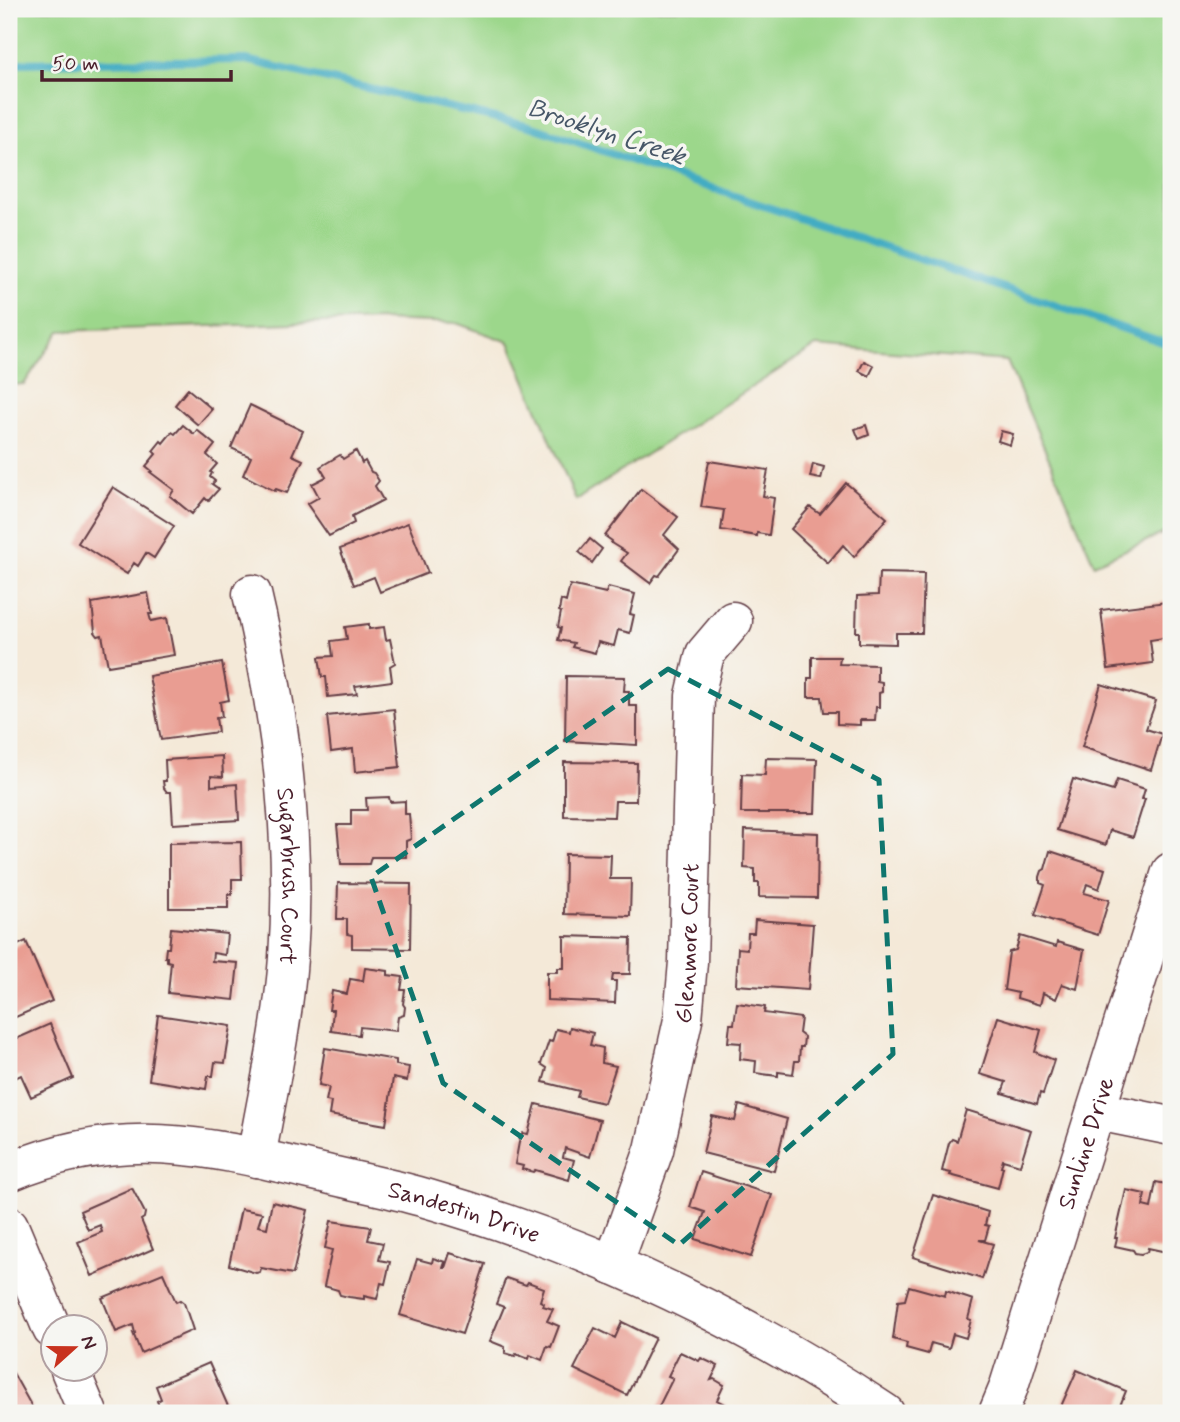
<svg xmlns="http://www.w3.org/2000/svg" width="1180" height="1422" font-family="Mynerve,sans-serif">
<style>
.green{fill:#9cd78b;stroke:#737b5b;stroke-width:2}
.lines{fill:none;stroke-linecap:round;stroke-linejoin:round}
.stream{stroke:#43acc3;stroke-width:8}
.building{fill:#e99d92}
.minor-casing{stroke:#643d45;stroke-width:41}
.minor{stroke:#fff;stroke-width:38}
.marked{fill:none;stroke:#0f766e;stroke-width:5;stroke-dasharray:14 9;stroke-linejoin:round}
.labels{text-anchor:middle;stroke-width:7;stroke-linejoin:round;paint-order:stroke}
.street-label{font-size:24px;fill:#4a1f2b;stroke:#f6f6f2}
.water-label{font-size:26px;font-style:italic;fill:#475768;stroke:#f6f6f2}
</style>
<rect width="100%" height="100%" fill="#f6f6f2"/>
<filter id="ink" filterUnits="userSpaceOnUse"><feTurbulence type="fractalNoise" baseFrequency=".0143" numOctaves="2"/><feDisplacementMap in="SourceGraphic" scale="14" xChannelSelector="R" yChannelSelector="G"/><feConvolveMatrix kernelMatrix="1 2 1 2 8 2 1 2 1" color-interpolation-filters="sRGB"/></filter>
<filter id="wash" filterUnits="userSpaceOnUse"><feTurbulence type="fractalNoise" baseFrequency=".00686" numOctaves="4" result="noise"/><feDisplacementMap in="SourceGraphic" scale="28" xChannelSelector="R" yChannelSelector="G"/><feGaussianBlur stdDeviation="1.57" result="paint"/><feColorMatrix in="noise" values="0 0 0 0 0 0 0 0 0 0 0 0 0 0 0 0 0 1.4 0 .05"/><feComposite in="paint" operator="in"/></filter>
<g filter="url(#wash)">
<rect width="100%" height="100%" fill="#f4e9d8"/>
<path class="green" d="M9,9h1162v521l-77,34 -87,-203 -191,-15 -240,154 -67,-158 -53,-19 -75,-3 -321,11 -36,53 -15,1z"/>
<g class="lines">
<path class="stream" d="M9,63l237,-3 284,66 641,219"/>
</g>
<g id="blocks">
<path class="building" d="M864,361l10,5 -5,10 -10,-5z
M188,389l24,20 -14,16 -23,-20z
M250,405l53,26 -11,24 11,5 -16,33 -11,-4 -1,2 -32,-16 8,-18 -20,-9z
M183,425l11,9 3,-4 18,15 -8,10 10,9 -7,8 2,1 -2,4 5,4 -3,3 7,5 -11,12 -3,-3 -13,16 -22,-18 4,-6 -24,-18 2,-1 -6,-5 10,-12 -3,-3 8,-10 2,2 9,-11 3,2z
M866,425l3,10 -10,4 -4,-10z
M1001,431l12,3 -3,11 -12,-4z
M356,451l6,12 3,-2 6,11 3,1 5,8 -4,5 8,14 -31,16 2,7 -25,13 -22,-32 12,-7 -7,-13 14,-7 -6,-10 20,-12 3,4z
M709,461l59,9 -5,26 11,2 -5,37 -12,-2v3l-36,-6 3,-20 -23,-3z
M813,464l11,3 -3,12 -11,-2z
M846,483l41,35 -33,39 -11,-12 -15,18 -37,-34 19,-22 10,7z
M113,487l61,39 -20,32 -8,-5 -8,13 -4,-3 -7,11 -49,-31z
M641,489l37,28 -14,18 15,14 -20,27 -3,-1 -6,8 -29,-22 6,-8 -16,-10 1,-2 -7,-5z
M408,523l20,50 -48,19 -6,-15 -20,8 -14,-36z
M590,539l12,10 -10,14 -13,-11z
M879,573l45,1 -2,59h-26v11l-37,-1v-11h-3l1,-36 21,-1z
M570,585l36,8 2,-6 27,7 -5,20 4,1 -4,18 -12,-3 -4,16 -16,-4 -3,11 -23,-6 2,-4 -16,-3 3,-12 -3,-1 3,-15 -2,-1 2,-11 5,2z
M148,593l4,21h-3l2,7 16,-3 7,37 -66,11 -6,-31 -4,1 -3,-4 -3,-29z
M1166,602l4,35 -20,3 3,23 -45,6 -7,-59z
M369,624v5l15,-2 2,13 4,-1 5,24 -5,3 2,15 -37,5 2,8 -29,3 -2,-20h-4l-3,-20 14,-1 -2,-15 16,-2 -2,-12z
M812,657h28l-1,7 38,1v16l5,1v10l-3,1v14h-3l-1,13h-15v5l-23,-1v-12h-13l-2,-15h-14v-19h4z
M222,663l7,37 -9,2 2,15 -6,1 2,14 -57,8 -12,-64z
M566,676l59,1 -1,14h5v15h8v39l-72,-4z
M1101,684l55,17 -10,28 16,5 -11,36 -69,-23z
M394,709l6,58 -45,5 -2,-23 -22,3 -4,-36z
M222,756l1,21 -12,-1v10l26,-2 2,36 -66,4 -2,-32h-4l-3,-4 -1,-7h3l-1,-21z
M766,758l51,1 -2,54h-74l1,-39 23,1z
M564,762l73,1 -1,38h-21l-1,16 -50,-1z
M1073,779l40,12 4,-11 28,9 -3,10h3l-12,38 -23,-7 -4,15 -49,-15z
M389,797l1,5 15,-1v13h4l2,25 -5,2v16h-35l-2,7h-28l-4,-39h14v-15h16l-1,-12z
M745,830l73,3 -1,65 -58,-1v-14h-4v-14l-11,-1z
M241,842l1,37h-10v16l-4,-1v14h-59v-65z
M1050,851l55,18 -6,20 -12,-5 -3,9 25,7 -11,35 -63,-20 10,-30 -5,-2v-6l2,-6 3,-2z
M565,854l46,1 -1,24h21l-1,37 -66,-2z
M338,883l73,1 -1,65 -58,-1v-13l-5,-1v-15h-10z
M755,920l58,4 -5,66 -72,-5 2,-37 9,1 1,-16h6z
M171,928l56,6 -2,21 -12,-2 -1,8 26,2 -4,37 -66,-7 3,-31 -4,-1v-4h-2l1,-9h3z
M564,936l67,2 -1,36h-17l-1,7h4l-1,22 -68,-3v-28h11v-4h6z
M1020,936l36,11 1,-5 27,8 -7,39 -15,-5 -6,15 -13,-6 -3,12 -23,-7 1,-5 -14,-3 5,-38 7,-2z
M26,941l26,60 -43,19v-71z
M365,968l23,3v4l15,2 -2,13h4l-2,14 2,3 -1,8 -6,2 -2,14 -36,-4 -1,8 -28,-4 2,-21h-4l3,-19 15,3 3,-15 13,2z
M737,1003l28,4 -1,6 37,5 -2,15 5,4 -1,10h-3l-1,14h-4l-2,13 -15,-2v4l-23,-3 1,-12 -16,-2 1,-16 -13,-1 2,-18h4z
M158,1015l73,11 -6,37 -10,-1 -2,14h-5l-2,13 -57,-9z
M998,1017l43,13 -6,22 19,8 -11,34 -3,-1 -3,11 -35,-11 4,-11 -26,-8z
M50,1024l23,54 -42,19 -10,-22 -12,6v-39z
M570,1027l23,6 -3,12 13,3 -1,15 14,3 -12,37 -27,-6 2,-6 -36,-9 4,-14 -6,-4 8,-23 3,1 4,-13 13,3z
M325,1048l71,12v5l13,2 -2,14 -14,-3 -7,47 -57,-10 2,-13 -5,-1 3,-14 -10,-2z
M536,1104l64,16 -10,37 -25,-9 -2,9 11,3 -5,20 -34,-10 -2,2 -11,-3 1,-3 -8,-2 5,-27 3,-4 5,1z
M739,1105l48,14 -13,52 -71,-18 9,-37 23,5z
M966,1110l65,20 -11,35 -17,-5 -2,7h2l-5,21 -48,-13 1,-2 -9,-2 7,-28 3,-4 5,2z
M701,1172l71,23 -21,62 -56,-18 10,-27 -15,-5z
M1156,1182l15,3v68l-23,-5 -1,4 -6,2 -6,-1 -2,-3 -18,-4 2,-8h-2l11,-48 19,4 -2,12 8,2z
M132,1188l13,25 -1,5 -3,2 12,29 -61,27 -14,-34 24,-10 -2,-7 -12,5 -8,-19z
M933,1195l55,17 -3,13 4,1 -4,14h-6l14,4 -11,35 -69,-22z
M272,1202l36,8 -15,64 -32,-6 -1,4 -4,1 -27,-8 12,-56 21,4 -4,13 9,2z
M331,1221l40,6 -3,13 15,3 -4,17 11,2 -5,22 -4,-1 -4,16 -13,-3v3l-15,-2 -9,-2 -2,-5 -14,-4 8,-36 -7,-2z
M450,1253l35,11 -23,70 -62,-19 17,-56 15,4 1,-5 12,4 -2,6h2z
M163,1273l13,29 4,-2 4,3 9,27 -52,23 -8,-20h2l-2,-8 -17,7 -14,-34z
M506,1278l20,7 2,-3 16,6 -4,13 4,2 -1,3 10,3 -6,12 12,5 -8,21 -4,-1 -5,14 -12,-5 -1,4 -13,-5 -1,2 -10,-3v-6l-15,-6 14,-34 -8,-3z
M909,1286l36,10 1,-5 27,9 -5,19 3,1 -5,18 -13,-4 -4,14 -18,-5 -3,11 -22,-6 1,-5 -14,-4 5,-38 7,-1z
M622,1322l33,16 -28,57 -53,-26 21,-41 20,10z
M680,1352l19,9 2,-3 17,8 -7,14 3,-1 10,6 -7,15 9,5 -4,8 -66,-1 17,-34 -5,-2z
M209,1363l22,50h-69l-5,-12 4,-2 -5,-13z
M1077,1370l49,21 -9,22h-59z
M13,1373l19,34 -13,6h-10v-39z"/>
</g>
</g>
<g filter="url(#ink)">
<use href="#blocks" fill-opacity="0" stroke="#643d45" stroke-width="2"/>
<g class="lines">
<g class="minor-casing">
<g id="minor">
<path id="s1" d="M252,594c28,119 45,241 36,364 -5,67 -20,133 -32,200"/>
<path d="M1097,1111l74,15"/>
<path id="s2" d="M9,1172c118,-50 207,-24 326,4 29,7 58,13 87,21 165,47 321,121 463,216"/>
<path d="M9,1226l43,103"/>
<path id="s3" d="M613,1265l41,-115 29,-130 5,-58 7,-266 10,-42 28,-33"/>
<path d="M70,1370l18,43"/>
<path id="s4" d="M998,1413l10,-24 163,-517"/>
</g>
</g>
<use href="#minor" class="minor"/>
</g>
</g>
<path class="marked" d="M668,669l211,111 14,274 -214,191 -236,-162 -72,-206z"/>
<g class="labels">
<g class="street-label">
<text dy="8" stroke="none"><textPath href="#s1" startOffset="285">Sugarbrush Court</textPath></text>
<text dy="8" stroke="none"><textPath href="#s3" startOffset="332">Glenmore Court</textPath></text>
<text dy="8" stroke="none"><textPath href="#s4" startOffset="284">Sunline Drive</textPath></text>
<text dy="8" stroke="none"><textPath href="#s2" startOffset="467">Sandestin Drive</textPath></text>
</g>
<g class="water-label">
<text transform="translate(607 131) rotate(18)" y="9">Brooklyn Creek</text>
</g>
</g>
<rect width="1180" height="1422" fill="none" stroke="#f6f6f2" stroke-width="35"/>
<g transform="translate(74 1348) rotate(69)"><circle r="33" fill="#f6f6f2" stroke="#b1a0a2" stroke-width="2"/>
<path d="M0-5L12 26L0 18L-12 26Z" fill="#c8321e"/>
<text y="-10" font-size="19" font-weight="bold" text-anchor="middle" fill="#4a1f2b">N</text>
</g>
<path d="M42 70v10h189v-10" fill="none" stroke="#4a1f2b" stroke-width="3.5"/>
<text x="52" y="70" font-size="21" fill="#4a1f2b" stroke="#f6f6f2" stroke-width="5" paint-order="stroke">50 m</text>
</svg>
